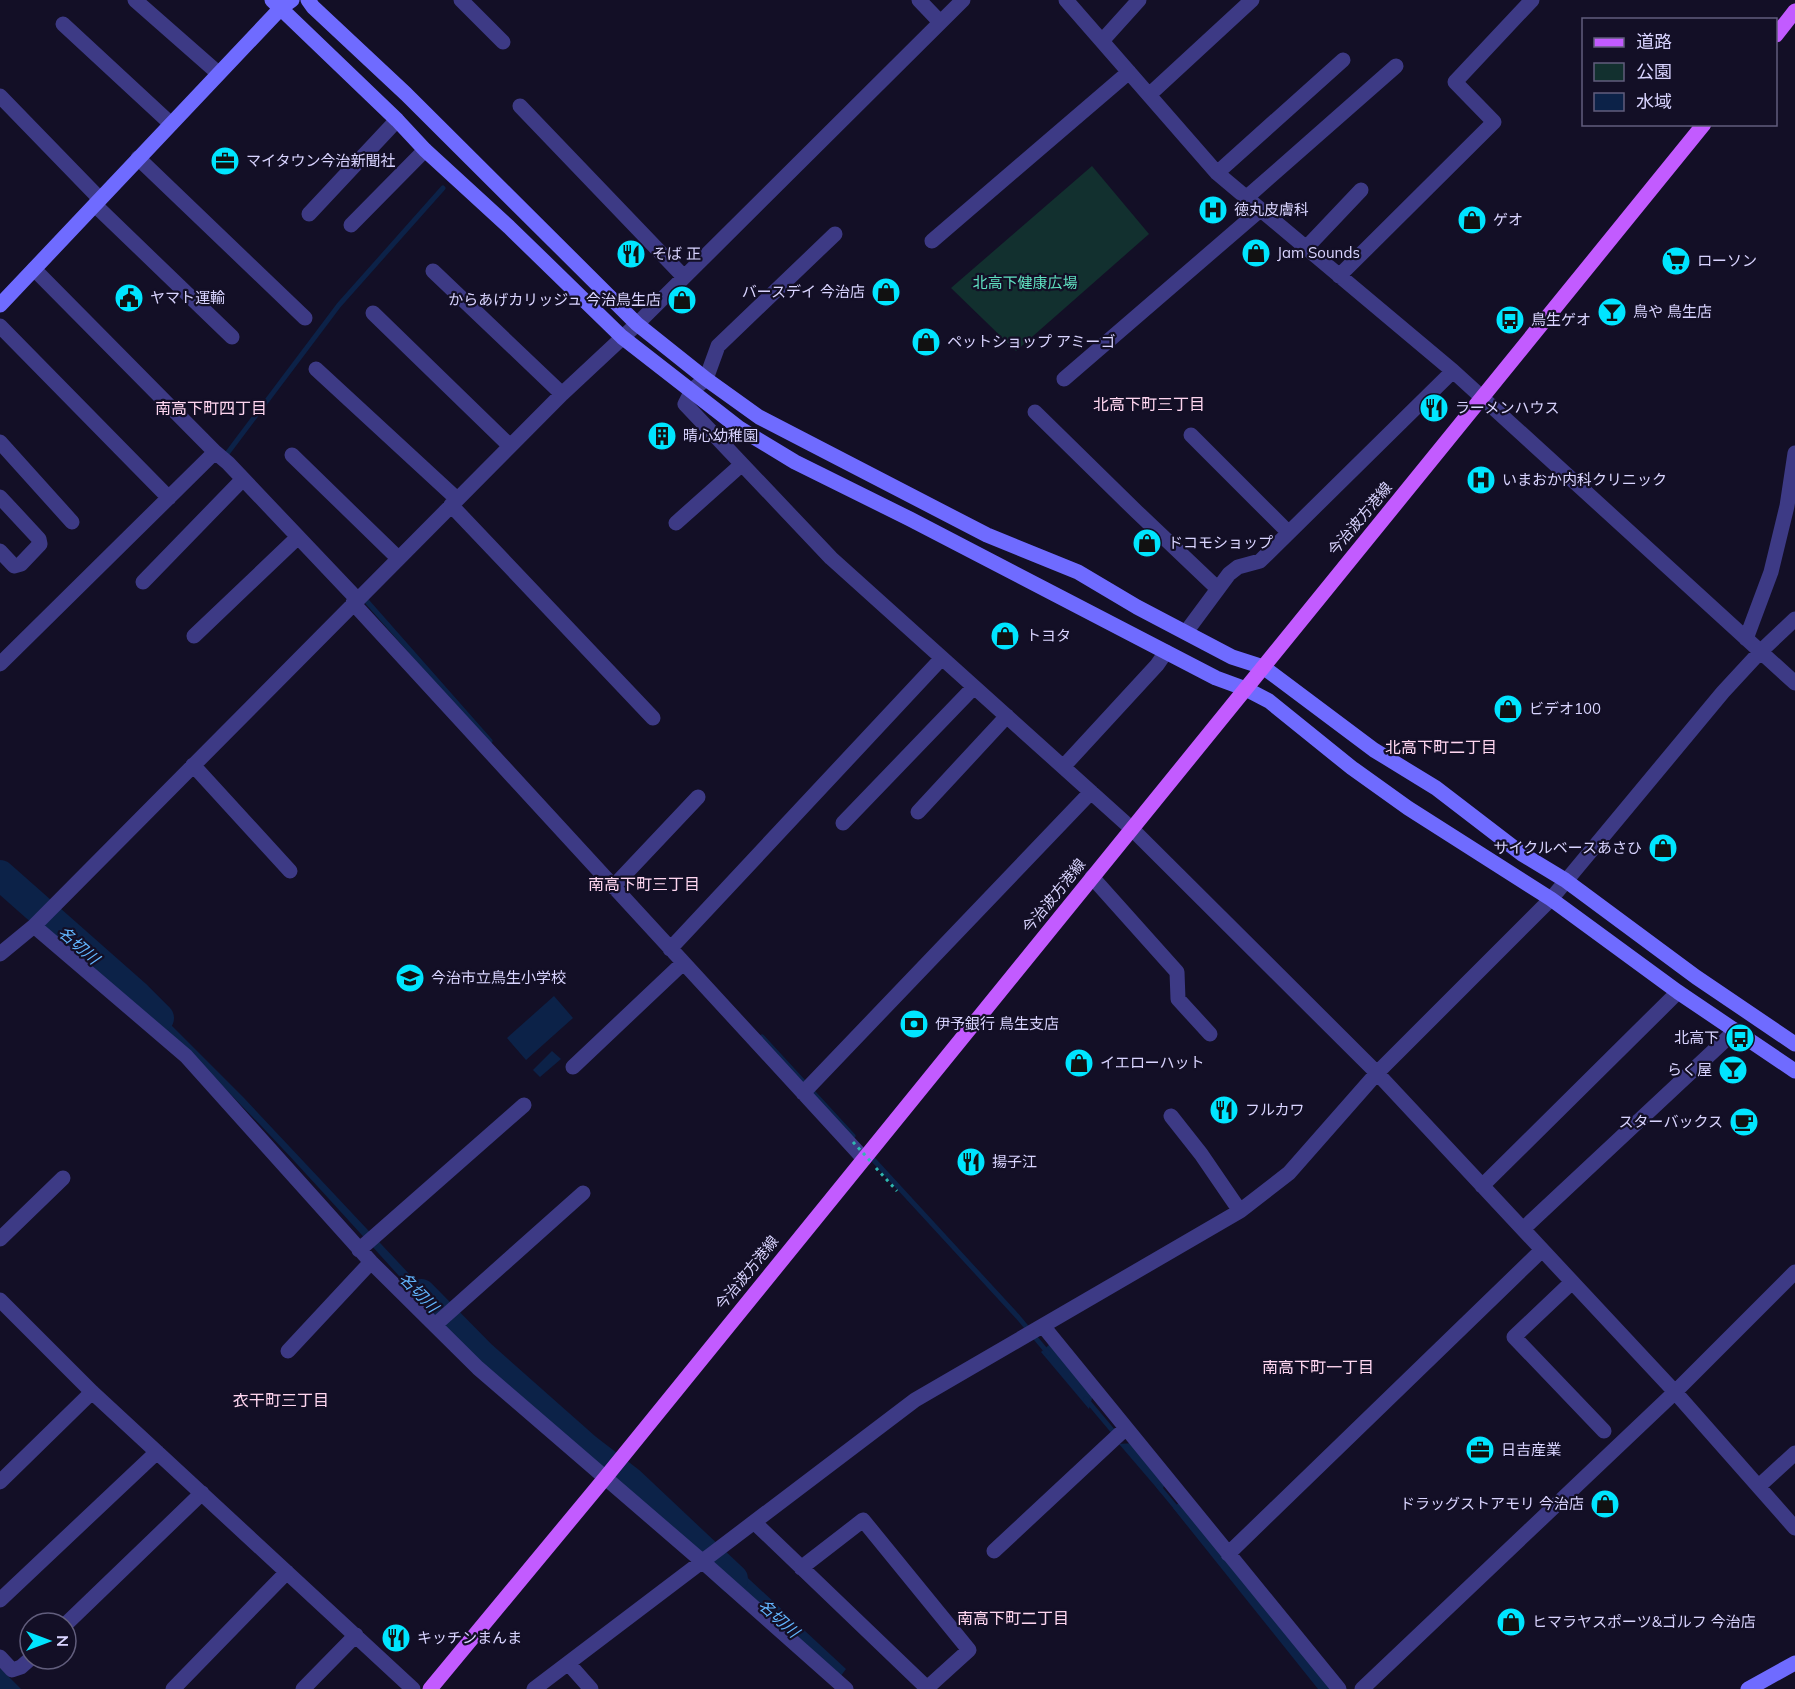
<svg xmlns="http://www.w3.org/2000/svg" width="1795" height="1689" font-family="Mulish,'Noto Sans JP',sans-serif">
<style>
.green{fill:#12302f}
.water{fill:#0c2248}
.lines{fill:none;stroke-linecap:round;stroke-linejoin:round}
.stream{stroke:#0c2248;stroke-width:5}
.river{stroke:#0c2248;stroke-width:30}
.path{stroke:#2fb8b0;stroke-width:3;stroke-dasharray:3 4.5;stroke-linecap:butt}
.street{stroke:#3d3a85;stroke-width:15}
.secondary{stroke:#6f6bff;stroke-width:15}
.primary{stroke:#c25bff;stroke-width:15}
.path-bridge{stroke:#2fb8b0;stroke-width:3;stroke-dasharray:3 4.5;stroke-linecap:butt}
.labels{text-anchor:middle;stroke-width:4.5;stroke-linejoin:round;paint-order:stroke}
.poi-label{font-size:15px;fill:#d9d4ff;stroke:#130f26;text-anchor:start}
.park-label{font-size:15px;fill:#5fe0c0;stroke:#130f26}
.street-label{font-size:15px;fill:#d9d4ff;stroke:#130f26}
.neighbourhood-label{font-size:16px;fill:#ffd6f0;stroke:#130f26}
.water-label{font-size:16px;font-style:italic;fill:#62b6ff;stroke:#130f26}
</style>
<rect width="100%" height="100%" fill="#130f26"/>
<path class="green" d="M1092,166l57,68 -133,117 -65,-63z"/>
<path class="water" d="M0,871l43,39 -6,7 -37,-34z
M57,921l60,52 -7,7 -60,-51z
M133,987l111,111 199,212 -6,7c-102,-109 -199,-225 -312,-323z
M554,996l19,22 -47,42 -19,-22z
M552,1051l9,8 -21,18 -7,-7z
M478,1343l22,21 -7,8 -22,-21z
M1050,1344l43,51 -4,14 -48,-57z
M507,1370l23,19 -8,10 -23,-20z
M547,1405l53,46 -8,9 -54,-45z
M1133,1443l33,38 -5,12 -42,-49z
M622,1467l84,74 -8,9 -83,-74z
M1182,1500l151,189h-15l-145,-181z
M722,1554l124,115 -6,8 -127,-113z
M0,1668l21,21h-21z"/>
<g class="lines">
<path class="stream" d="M228,457l-2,-2 113,-150 104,-117
M363,597l127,144
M762,1037l91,99
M869,1155l149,162 30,36
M1086,1399l31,37
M1159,1487l19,23"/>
<path class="river" d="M0,875l137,121 22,22
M421,1294l60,61 106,94 43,33 103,97"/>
<path class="path" d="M876,1168l21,23"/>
<path class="street" d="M135,0l83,73
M461,0l42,42
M919,0l21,22
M1066,0l151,173 236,198 342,312
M63,24l108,100
M1102,41l37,-41
M1149,95l103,-95
M0,96l100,103
M520,106l163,170
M138,158l167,160
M1217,173l126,-113
M1246,198l150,-132
M95,205l137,132
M309,214l88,-94
M351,225l74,-75
M835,234l-117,112 -12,33 -14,11 -7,14 146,154 301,271 245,244 298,319 120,136
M932,241l197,-169
M1306,248l55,-58
M433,271l129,123
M1339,276l155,-154 -39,-40 77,-82
M373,313l137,133
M0,326l169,172
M316,369l141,130
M1064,379l196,-169
M1035,412l102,100 81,77
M1191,435l97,97
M0,442l72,80
M215,452l13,11 129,136
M292,455l106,103
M0,497l39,42 1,5 -19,20 -7,2 -14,-15
M451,505l202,213
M676,523l65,-58
M143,582l100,-103
M353,603l511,556
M1186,632l43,-58 9,-7 22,-6 193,-190
M194,636l104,-99
M1746,639l25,-67 16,-66 8,-53
M0,664l215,-212 -181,-183
M193,765l97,106
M1063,767l94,-102 9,-13
M918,812l89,-96
M843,823l131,-136
M1092,877l85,95 1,27 32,35
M613,887l85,-90
M34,926l152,130 185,206 107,106 225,194 143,127
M670,949l272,-291
M0,954l34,-28 528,-532 75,-70 326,-324
M573,1067l110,-104
M803,1093l288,-301
M1171,1116l30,38 39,57
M1482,1186l196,-194
M1523,1229l213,-199
M0,1239l63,-61
M359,1250l165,-145
M1572,1282l-58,55 90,94
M0,1300l92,92 321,297
M435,1325l148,-132
M1043,1326l296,363
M288,1351l83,-89
M0,1482l92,-90
M1759,1486l36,-33
M755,1523l172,165 42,-38 -106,-130 -62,48
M994,1551l132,-123
M1228,1554l314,-304
M0,1600l157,-148
M66,1624l136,-131
M0,1657l12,13 9,-3 9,-8
M568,1663l23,26
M173,1689l114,-117
M303,1689l53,-54
M534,1689l381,-289 325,-189 49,-38 88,-100 174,-174 172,-207 37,-40 35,-33
M1362,1689l313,-297 120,-120"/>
<path class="secondary" d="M272,0l125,120 28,30 84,77 113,110 117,91 56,34 115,57 306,159 30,11 23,12 83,67 56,40 143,91 127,93 117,79
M308,0l5,7 93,87 231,230 69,55 53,38 228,118 91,37 59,35 95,50 31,10 111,83 62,38 86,66 43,26 131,97 99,67
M0,305l281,-297 11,-8
M1748,1689l47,-26"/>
<path class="primary" d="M1776,35l19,-24
M430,1689l175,-211 1099,-1354"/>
<path class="path-bridge" d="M853,1142l20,22"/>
</g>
<defs>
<g id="office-disc" transform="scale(1.5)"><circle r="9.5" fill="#00e5ff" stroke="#130f26"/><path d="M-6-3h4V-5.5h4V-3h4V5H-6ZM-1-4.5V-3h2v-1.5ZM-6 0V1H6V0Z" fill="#111"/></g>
<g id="hospital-disc" transform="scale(1.5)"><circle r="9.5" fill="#00e5ff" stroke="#130f26"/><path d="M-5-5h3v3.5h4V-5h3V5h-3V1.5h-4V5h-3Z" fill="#111"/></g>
<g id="shop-disc" transform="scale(1.5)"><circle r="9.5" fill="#00e5ff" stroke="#130f26"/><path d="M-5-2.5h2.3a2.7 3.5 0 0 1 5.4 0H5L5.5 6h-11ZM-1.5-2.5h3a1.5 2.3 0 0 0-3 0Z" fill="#111"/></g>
<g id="restaurant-disc" transform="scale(1.5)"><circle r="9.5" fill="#00e5ff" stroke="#130f26"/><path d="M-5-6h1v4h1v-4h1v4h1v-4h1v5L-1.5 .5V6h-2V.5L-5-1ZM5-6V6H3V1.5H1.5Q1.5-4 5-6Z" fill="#111"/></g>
<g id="supermarket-disc" transform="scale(1.5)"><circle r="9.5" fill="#00e5ff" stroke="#130f26"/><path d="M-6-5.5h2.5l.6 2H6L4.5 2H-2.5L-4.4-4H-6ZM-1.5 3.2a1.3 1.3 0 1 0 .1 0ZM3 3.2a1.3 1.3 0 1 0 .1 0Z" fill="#111"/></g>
<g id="civic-disc" transform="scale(1.5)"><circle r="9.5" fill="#00e5ff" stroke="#130f26"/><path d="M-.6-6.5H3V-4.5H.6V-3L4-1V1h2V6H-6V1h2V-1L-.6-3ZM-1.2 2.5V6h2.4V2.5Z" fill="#111"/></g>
<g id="bar-disc" transform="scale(1.5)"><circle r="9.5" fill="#00e5ff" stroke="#130f26"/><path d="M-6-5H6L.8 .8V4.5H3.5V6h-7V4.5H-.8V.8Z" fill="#111"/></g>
<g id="bus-disc" transform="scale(1.5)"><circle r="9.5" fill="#00e5ff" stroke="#130f26"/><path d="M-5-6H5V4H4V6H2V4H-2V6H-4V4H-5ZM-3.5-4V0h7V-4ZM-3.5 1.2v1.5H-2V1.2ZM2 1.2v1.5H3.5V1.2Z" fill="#111"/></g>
<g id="building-disc" transform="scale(1.5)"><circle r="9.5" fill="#00e5ff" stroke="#130f26"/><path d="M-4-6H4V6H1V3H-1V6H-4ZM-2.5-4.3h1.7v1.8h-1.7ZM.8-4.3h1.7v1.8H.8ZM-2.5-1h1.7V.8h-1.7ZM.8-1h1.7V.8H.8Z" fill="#111"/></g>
<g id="school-disc" transform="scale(1.5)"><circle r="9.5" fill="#00e5ff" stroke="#130f26"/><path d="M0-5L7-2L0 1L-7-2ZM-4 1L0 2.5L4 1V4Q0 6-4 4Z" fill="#111"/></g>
<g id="bank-disc" transform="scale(1.5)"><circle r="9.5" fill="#00e5ff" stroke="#130f26"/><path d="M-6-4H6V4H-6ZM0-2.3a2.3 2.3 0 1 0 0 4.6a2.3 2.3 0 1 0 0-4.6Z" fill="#111"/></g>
<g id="cafe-disc" transform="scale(1.5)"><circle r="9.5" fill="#00e5ff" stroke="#130f26"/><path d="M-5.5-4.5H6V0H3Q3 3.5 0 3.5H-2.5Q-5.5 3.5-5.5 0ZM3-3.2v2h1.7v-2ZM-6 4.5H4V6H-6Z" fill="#111"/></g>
</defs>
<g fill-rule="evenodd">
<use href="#office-disc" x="225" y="161"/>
<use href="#hospital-disc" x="1213" y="210"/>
<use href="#shop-disc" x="1472" y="220"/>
<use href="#shop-disc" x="1256" y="253"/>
<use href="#restaurant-disc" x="631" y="254"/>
<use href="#supermarket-disc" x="1676" y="261"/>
<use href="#shop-disc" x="886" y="292"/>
<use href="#civic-disc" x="129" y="298"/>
<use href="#shop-disc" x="682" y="300"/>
<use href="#bar-disc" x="1612" y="312"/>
<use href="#bus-disc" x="1510" y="320"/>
<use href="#shop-disc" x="926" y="342"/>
<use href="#restaurant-disc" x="1434" y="408"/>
<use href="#building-disc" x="662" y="436"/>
<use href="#hospital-disc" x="1481" y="480"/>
<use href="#shop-disc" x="1147" y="543"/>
<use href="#shop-disc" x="1005" y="636"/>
<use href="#shop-disc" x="1508" y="709"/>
<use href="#shop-disc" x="1663" y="848"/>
<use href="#school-disc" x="410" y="978"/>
<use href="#bank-disc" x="914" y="1024"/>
<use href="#bus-disc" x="1740" y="1038"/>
<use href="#shop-disc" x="1079" y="1063"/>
<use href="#bar-disc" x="1733" y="1070"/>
<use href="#restaurant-disc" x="1224" y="1110"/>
<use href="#cafe-disc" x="1744" y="1122"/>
<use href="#restaurant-disc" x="971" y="1162"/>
<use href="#office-disc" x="1480" y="1450"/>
<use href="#shop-disc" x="1605" y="1504"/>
<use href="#shop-disc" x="1511" y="1622"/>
<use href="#restaurant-disc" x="396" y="1638"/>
</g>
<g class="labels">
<g class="poi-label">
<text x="246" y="166">マイタウン今治新聞社</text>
<text x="1234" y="215">徳丸皮膚科</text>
<text x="1493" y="225">ゲオ</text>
<text x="1277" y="258">Jam Sounds</text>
<text x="652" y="259">そば 正</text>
<text x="1697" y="266">ローソン</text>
<text x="865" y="297" text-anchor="end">バースデイ 今治店</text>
<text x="150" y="303">ヤマト運輸</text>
<text x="661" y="305" text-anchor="end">からあげカリッジュ 今治鳥生店</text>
<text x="1633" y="317">鳥や 鳥生店</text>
<text x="1531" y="325">鳥生ゲオ</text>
<text x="947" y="347">ペットショップ アミーゴ</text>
<text x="1455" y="413">ラーメンハウス</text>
<text x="683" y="441">晴心幼稚園</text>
<text x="1502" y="485">いまおか内科クリニック</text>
<text x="1168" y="548">ドコモショップ</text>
<text x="1026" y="641">トヨタ</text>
<text x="1529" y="714">ビデオ100</text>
<text x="1642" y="853" text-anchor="end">サイクルベースあさひ</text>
<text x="431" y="983">今治市立鳥生小学校</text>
<text x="935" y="1029">伊予銀行 鳥生支店</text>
<text x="1719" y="1043" text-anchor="end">北高下</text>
<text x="1100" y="1068">イエローハット</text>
<text x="1712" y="1075" text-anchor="end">らく屋</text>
<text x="1245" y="1115">フルカワ</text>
<text x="1723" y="1127" text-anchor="end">スターバックス</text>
<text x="992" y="1167">揚子江</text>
<text x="1501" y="1455">日吉産業</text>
<text x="1584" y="1509" text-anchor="end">ドラッグストアモリ 今治店</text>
<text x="1532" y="1627">ヒマラヤスポーツ&amp;ゴルフ 今治店</text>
<text x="417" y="1643">キッチンまんま</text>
</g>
<g class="park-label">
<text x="1025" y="288">北高下健康広場</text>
</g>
<g class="street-label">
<text transform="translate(1360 519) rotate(-50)" y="5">今治波方港線</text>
<text transform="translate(1054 896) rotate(-51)" y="5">今治波方港線</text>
<text transform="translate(747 1273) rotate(-51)" y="5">今治波方港線</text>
</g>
<g class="neighbourhood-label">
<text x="1149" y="410">北高下町三丁目</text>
<text x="211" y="414">南高下町四丁目</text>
<text x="1441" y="753">北高下町二丁目</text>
<text x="644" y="890">南高下町三丁目</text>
<text x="1318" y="1373">南高下町一丁目</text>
<text x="281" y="1406">衣干町三丁目</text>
<text x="1013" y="1624">南高下町二丁目</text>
</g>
<g class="water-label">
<text transform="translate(79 945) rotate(41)" y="6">名切川</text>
<text transform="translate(419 1292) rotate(46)" y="6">名切川</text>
<text transform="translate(779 1618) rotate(42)" y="6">名切川</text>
</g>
</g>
<rect x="1582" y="18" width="195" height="108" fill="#130f26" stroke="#625e7d" stroke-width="1.5"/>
<rect x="1594" y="38" width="30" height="9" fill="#c25bff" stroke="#625e7d" stroke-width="1.5"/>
<text x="1636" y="48" font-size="18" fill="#d9d4ff">道路</text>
<rect x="1594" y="63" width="30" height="18" fill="#12302f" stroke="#625e7d" stroke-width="1.5"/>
<text x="1636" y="78" font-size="18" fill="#d9d4ff">公園</text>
<rect x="1594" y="93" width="30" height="18" fill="#0c2248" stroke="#625e7d" stroke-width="1.5"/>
<text x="1636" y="108" font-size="18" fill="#d9d4ff">水域</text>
<g transform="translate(48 1641) rotate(90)"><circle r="28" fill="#130f26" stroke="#625e7d" stroke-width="1.5"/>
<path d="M0-4.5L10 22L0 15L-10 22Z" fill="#00e5ff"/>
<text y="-9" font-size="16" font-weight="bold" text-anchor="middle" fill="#d9d4ff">N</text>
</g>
</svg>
